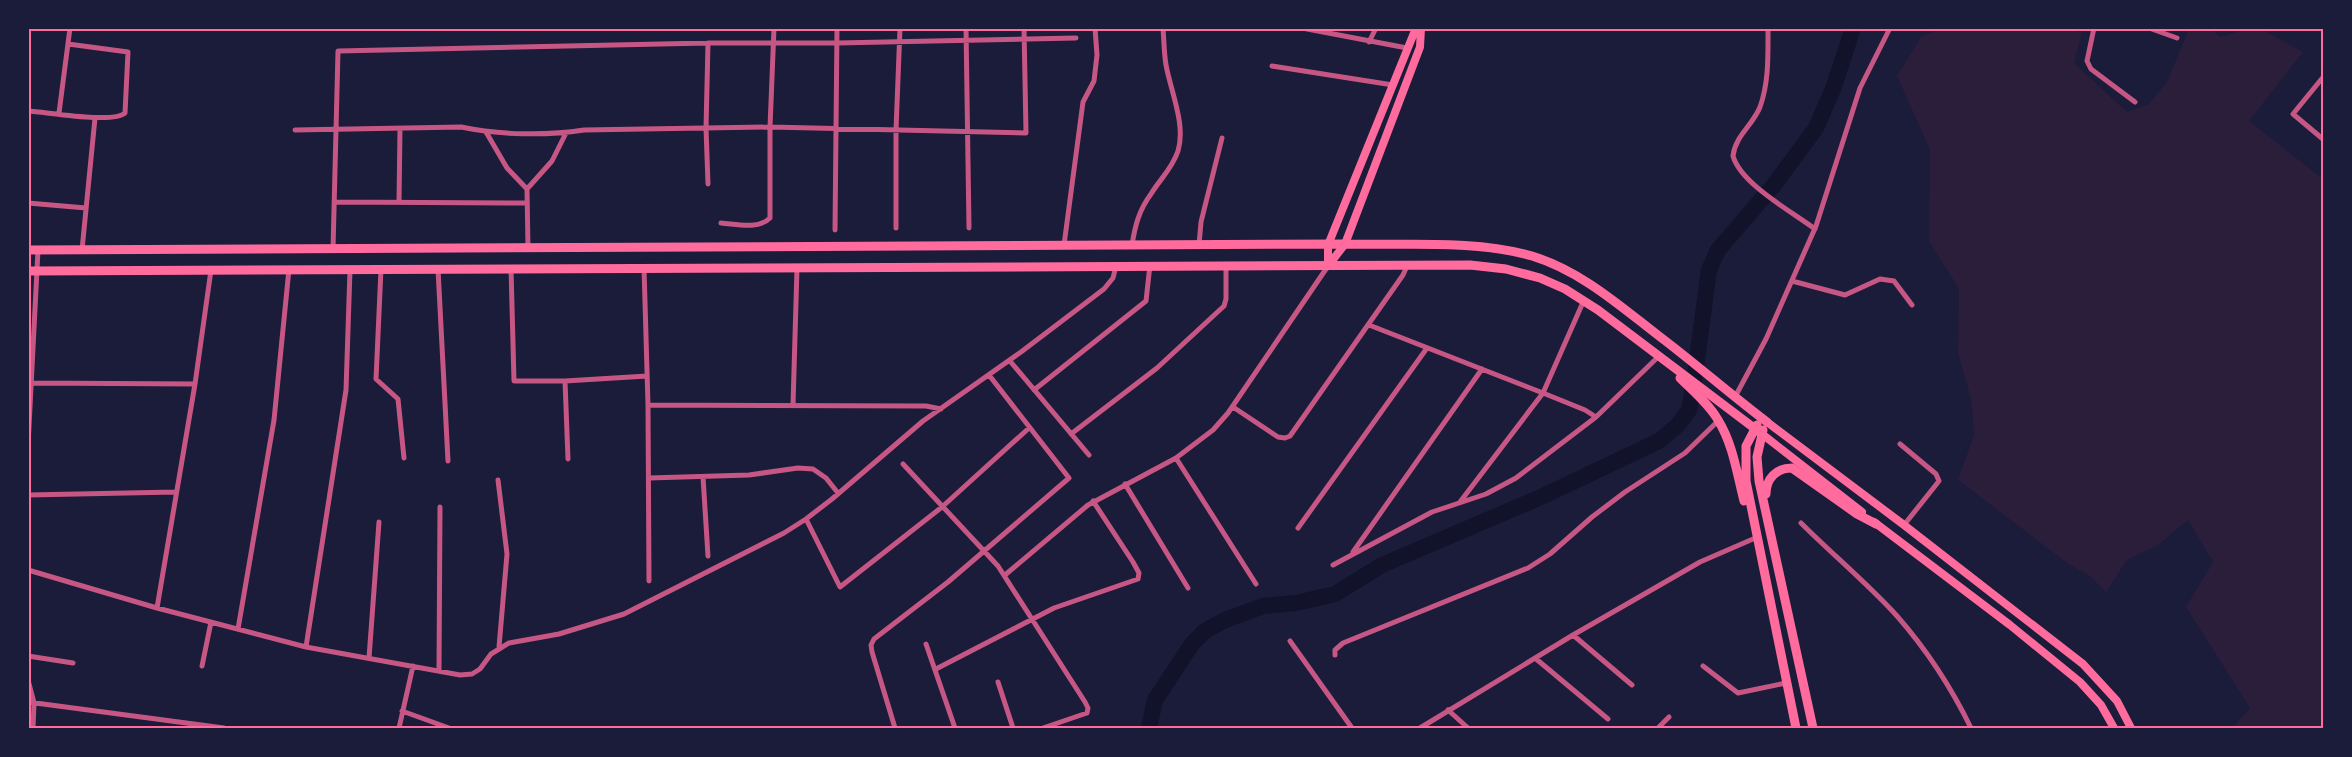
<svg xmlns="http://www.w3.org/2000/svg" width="2352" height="757" font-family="'Exo 2',sans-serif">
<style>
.green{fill:#2a1e3b}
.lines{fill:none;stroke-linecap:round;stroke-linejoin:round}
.river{stroke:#12122b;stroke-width:16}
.minor{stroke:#c65784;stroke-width:5}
.secondary{stroke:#ff6b9d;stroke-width:8}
.primary{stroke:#ff6b9d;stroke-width:9}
.neatline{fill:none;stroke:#ff6b9d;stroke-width:2}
</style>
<rect width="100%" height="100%" fill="#1b1b3a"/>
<path class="green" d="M1940,29l126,-1 16,5 -8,30 53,49 22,-8 18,-22 22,-53h22l9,8 29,-8h12l42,23 -54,69 74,58v549h-91l18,-20 -64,-101 27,-45 -25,-42 -30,25 -31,15 -21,32 -16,-16 -23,-13 -109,-83 16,-45 -3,-36 -13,-46 1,-64 -30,-48 1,-91 -33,-74 24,-39z"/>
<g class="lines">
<path class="river" d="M1149,728l6,-28 37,-56 13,-13 20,-11 38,-14 33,-3 39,-9 47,-29 159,-68 118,-56 19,-16 11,-15 4,-21 16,-119 9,-20 56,-65 42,-57 17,-39 20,-61"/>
<path class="minor" d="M966,28l3,200
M1302,28l105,20
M1768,28c0,27 1,54 -8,79 -7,18 -25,29 -27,49 8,28 58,55 82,73
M2094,28l-7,33 4,8 44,33
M2149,28l28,10
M1369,42l7,-14
M708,43l-2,85 2,56
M1272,66l121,19
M2324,76l-31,38 31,26
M28,111c19,1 85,13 97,2l3,-61 -60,-8
M59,113l11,-85
M295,130l166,-3c39,8 84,9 123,3l186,-3 256,6 -2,-105
M486,132l21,36 20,21
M334,202l193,1
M399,202l1,-73
M28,203l58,5
M721,223c15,1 37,7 49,-5v-91l4,-99
M896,228v-98l4,-102
M835,230l2,-202
M1064,245l19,-143 11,-21 3,-26 -2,-27
M1132,245c3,-19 7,-35 19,-51 9,-15 21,-25 27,-43 8,-26 -7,-59 -12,-86 -2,-12 -2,-24 -3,-37
M1199,245l2,-23 21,-84
M528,248l-1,-59 25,-28 14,-28
M333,249l5,-198 370,-8h129l239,-5
M82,250l13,-132
M511,268l3,113h51l82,-5
M644,268l4,137 1,176
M381,269l-5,110 22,20 6,59
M438,269l10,192
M1792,281l53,14 35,-16 14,2 18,24
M1369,325l174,68 42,17 11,7
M1010,361l79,94
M565,381l3,78
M32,383l163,1
M1034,390l112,-89 4,-36
M1735,397l31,-58 50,-113 44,-138 30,-60
M648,405l278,1 15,3
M793,405l4,-137
M1233,407l45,30 7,1 5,-2 113,-161 4,-9
M1071,434l86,-66 67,-62 2,-7v-34
M1900,444l36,30 3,7 -35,44
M28,446l10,-196
M1176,458l80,126
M903,464l95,102 87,136 3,6 -1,5 -44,15
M703,477l5,79
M649,478l100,-3 49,-7 15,1 13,9 12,15
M498,480l9,74 -8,93
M1125,484l63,104
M28,495l148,-3
M1460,502l83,-109 41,-93
M806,519l34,68 102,-80 87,-79
M1801,523c31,31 66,60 96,93 29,33 55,73 74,112
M1298,528l129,-180
M1353,552l129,-183
M1333,565l99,-53 54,-18 30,-16 80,-61 62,-60
M28,570l129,38 149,39 154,28 12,-1 8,-5 11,-15 18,-11 50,-9 65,-20 160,-81 22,-14 26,-20 91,-78 98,-69 83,-63 9,-11 3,-12
M1005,575l83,-70 88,-47 37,-28 15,-17 100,-147
M157,608l38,-224 16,-114
M238,629l36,-209 15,-151
M1573,635l59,50
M1290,641l62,87
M926,644l29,84
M306,647l40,-257 4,-120
M1335,655v-5l8,-7 185,-75 22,-14 42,-37 33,-25 60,-39 34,-33
M28,656l45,7
M369,658l10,-136
M1535,658l73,61
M202,666l9,-44
M1703,666l35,27 48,-10
M936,669l118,-61 84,-29 1,-6 -6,-11 -40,-61
M439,671l1,-164
M28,680l6,23 -1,25
M998,682l15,46
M28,702l196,26
M1448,710l20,18
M402,711l47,17
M399,728l14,-62
M895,728l-23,-76 -1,-7 3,-6 74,-57 121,-104 -80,-103
M1420,728l153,-93 127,-73 53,-23
M1658,728l11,-11"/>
<path class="secondary" d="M1328,265v-20l88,-217
M1328,266l17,-22 75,-197 1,-19
M1767,422l137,103 179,139 34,37 14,27
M1762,434l100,78
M1874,522l136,103 70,57 21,23 13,23"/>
<path class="primary" d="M28,250l1317,-6c61,2 128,-5 187,12 49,15 88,50 127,80 37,28 71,58 108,86
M28,271l1442,-6 36,4 34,9 25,11 33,21 164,124
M1680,378c13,13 29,26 38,42 15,24 19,54 26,81
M1757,425l-11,21v35l50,247
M1763,430l-6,27 2,24 54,247
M1766,494c0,-15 10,-26 26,-26l65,46 19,10"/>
</g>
<rect width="2352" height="757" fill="none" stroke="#1b1b3a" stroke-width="60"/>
<rect x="30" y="30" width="2292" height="697" class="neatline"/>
</svg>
